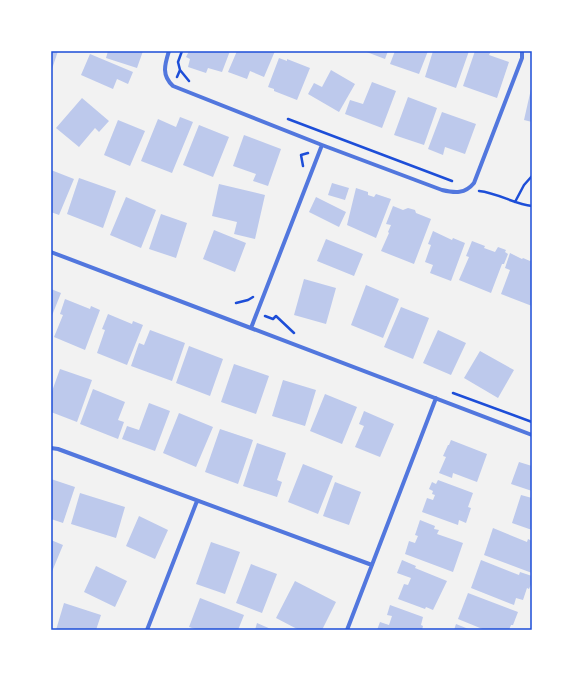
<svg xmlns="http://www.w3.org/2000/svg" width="583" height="681" font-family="Signika,sans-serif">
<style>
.building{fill:#bdc9ec}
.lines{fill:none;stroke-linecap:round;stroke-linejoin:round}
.path{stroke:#1d4ed8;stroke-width:2.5}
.minor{stroke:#5277de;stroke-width:4}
.neatline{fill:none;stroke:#1d4ed8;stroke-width:1.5}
</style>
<rect width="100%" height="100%" fill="#f2f2f2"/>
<path class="building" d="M51,51h7l-7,21z
M108,51h35l-6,17 -31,-10z
M189,51h41l-8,21 -14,-4 -2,5 -18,-6 2,-8 -4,-2z
M237,51h38l-11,26 -14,-6 -3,8 -19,-7z
M364,51h24l-3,8z
M395,51h33l-9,23 -29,-10z
M433,51h36l-13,37 -31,-11z
M475,51h16l-2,4 20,7 -12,36 -34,-12z
M90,54l43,18 -5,12 -11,-5 -4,10 -32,-14z
M279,58l8,3v-2l23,9 -13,32 -23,-9v-2l-6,-2z
M331,70l24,14 -16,28 -31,-18 6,-11 8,4z
M372,82l24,9 -14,37 -37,-14 5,-14 13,4z
M531,89h1v33l-8,-2z
M408,97l29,11 -13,37 -30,-10z
M82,98l27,23 -10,11 -4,-4 -16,19 -23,-19z
M442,112l34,12 -11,30 -20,-7 -2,8 -15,-6z
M180,117l13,5 -21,51 -31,-12 17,-42 18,8z
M118,120l27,11 -15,35 -26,-11z
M199,125l30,12 -16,40 -30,-12z
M244,135l37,14 -13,37 -15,-5 3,-7 -23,-8z
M51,170l23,9 -15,36 -8,-3z
M79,178l37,13 -13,37 -36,-14z
M332,183l17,5 -4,12 -17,-5z
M219,184l46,11 -10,44 -21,-5 3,-12 -25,-6z
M356,188l12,4v3l6,2 2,-3 15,5 -15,39 -29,-13z
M126,197l30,13 -15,38 -31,-13z
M316,197l30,15 -7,15 -30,-15z
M393,206l10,4 5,-2 7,2 1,3 15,6 -17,45 -33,-13 8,-18 -1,-1 3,-7 -5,-1z
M161,214l26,9 -11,35 -27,-9z
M214,230l32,13 -11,29 -32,-13z
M433,231l19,9 1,-2 12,5 -14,38 -21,-8 3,-8 -8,-3 6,-17 -3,-1z
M326,239l37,15 -9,22 -37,-15z
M472,241l13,5 -1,2 11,4 3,-5 8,3 -1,2 3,2 -4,10h-2l-11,29 -32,-13 10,-23 -3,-1z
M510,253l12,6 1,-1 7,3 2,-1v46l-31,-12 9,-24 -5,-2z
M304,279l32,9 -10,36 -32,-9z
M366,285l33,14 -16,39 -32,-13z
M51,289l10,4 -10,25z
M65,299l25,10 1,-3 9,4 -15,40 -31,-13 9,-22 -3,-1z
M401,307l28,11 -16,41 -29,-12z
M108,314l24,10 1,-3 10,4 -16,40 -30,-12 8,-23 -3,-1z
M150,330l35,13 -13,38 -41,-15 8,-23 5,2z
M438,330l28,13 -15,32 -28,-12z
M189,346l34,13 -13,37 -34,-13z
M480,351l34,19 -16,28 -34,-20z
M234,364l35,12 -13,38 -35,-12z
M60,369l32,11 -15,42 -26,-10v-18z
M283,380l33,10 -11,36 -33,-10z
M93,389l32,13 -7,18 6,2 -6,17 -38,-15z
M325,394l32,13 -15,37 -32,-13z
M149,403l21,8 -15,40 -33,-12 5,-13 12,4z
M364,411l30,13 -14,33 -25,-10 9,-21 -5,-2z
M179,413l34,14 -17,40 -33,-14z
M220,429l33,11 -15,44 -33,-12z
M451,440l36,14 -10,28 -24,-9 -1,5 -13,-5 7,-16 -3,-1 5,-11h1z
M257,443l29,10 -9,27 5,2 -5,15 -34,-11z
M519,462l13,4v25l-21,-7z
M303,464l30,12 -15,38 -30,-12z
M51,479l24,8 -12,36 -12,-4z
M438,480l35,13 -5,14 3,1 -5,15 -7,-3 -1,5 -36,-13 5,-14 6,2 2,-5 -3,-1 1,-3 -4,-2 3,-7 4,2z
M335,482l26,10 -12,33 -26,-9z
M80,493l45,14 -9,31 -45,-14z
M521,495l11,3v32l-20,-7z
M139,516l29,14 -13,29 -29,-13z
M420,520l15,6 -1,3 5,1 -2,4 26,9 -10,29 -48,-18 4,-13 6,2 3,-7 -3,-1z
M493,528l34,14 1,-3 4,2v32l-48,-18z
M51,540l12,5 -12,29z
M211,542l29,10 -15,42 -29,-10z
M402,560l14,6 -1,2 32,13 -14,29 -7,-3 -1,2 -27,-10 6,-15 4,1 3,-7 -14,-5z
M481,560l38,15 1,-3 12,4v6l-3,7 -2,-1 -4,12 -7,-2 -2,7 -43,-17z
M251,564l26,10 -15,39 -26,-10z
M96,566l31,15 -12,26 -31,-15z
M295,581l41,21 -14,28h-23l-23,-12z
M468,593l50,19 -5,13h-2l-2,5h-24l-27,-11z
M200,598l44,17 -6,15h-40l-9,-3z
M64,603l37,12 -5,15h-40z
M390,605l33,12 -2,8 2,1 -1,4h-45l3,-8 9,3 3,-9 -5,-1z
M257,623l16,7h-18z
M456,624l15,6h-17z"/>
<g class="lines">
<path class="path" d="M180,70l9,11
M177,77l3,-7 -2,-8 4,-11
M288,119l164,62
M303,166l-2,-11 7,-2
M479,191c19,2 35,13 53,15
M515,202l9,-17 8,-9
M236,303l12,-3 5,-3
M265,316l8,3 3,-3 18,17
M453,393l79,29"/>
<path class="minor" d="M169,51c-4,13 -8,24 4,35l149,59 120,45c13,3 23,4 32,-7l48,-125v-7
M51,252l481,183
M251,328l71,-183
M51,448l7,1 314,116
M147,630l50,-129
M347,630l89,-232"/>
</g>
<rect width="583" height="681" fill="none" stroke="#ffffff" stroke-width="104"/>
<rect x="52" y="52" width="479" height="577" class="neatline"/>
</svg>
